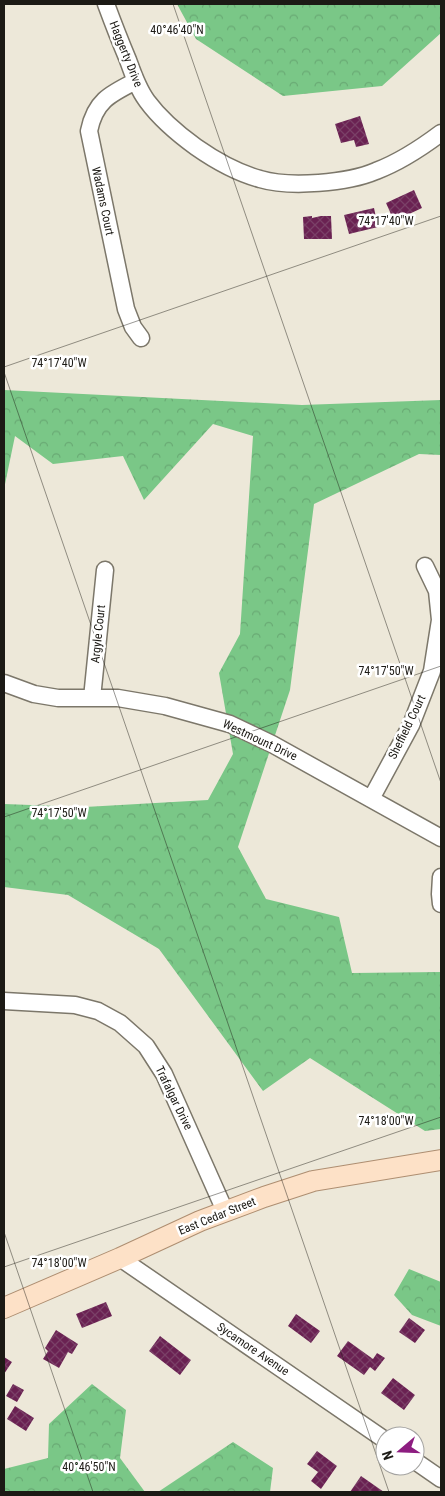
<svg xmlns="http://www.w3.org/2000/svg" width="445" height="1496" font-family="'Roboto Condensed',sans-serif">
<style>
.forest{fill:url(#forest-crowns)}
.building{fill:url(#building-cross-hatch)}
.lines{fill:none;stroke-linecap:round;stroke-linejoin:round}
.minor-casing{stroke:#7c776a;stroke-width:19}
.major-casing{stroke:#ae8e71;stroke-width:22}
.minor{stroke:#fff;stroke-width:16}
.major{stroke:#fde1c7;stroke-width:20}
.ticks{fill:none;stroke:#1c1a15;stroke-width:1;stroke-opacity:0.45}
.labels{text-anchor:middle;stroke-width:5;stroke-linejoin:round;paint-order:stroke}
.street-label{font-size:12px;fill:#1c1a15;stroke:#fff}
.ticks-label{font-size:12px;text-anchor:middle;fill:#1c1a15;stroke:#fff;stroke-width:5;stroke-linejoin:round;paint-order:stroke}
</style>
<defs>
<pattern id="forest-crowns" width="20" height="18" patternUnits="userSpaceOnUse" patternTransform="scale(1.25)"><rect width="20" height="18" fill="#7ac787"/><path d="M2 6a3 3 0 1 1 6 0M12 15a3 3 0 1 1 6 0" fill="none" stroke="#69aa74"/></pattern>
<pattern id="building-cross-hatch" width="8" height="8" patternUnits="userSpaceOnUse" patternTransform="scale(1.25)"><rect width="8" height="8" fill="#6a2152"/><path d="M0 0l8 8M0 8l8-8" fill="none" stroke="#7a4067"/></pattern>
</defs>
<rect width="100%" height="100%" fill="#ede8d9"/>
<path class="forest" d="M177,4h264v29l-59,53 -99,10 -87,-57z
M4,390l298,15 139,-5v55l-22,-1 -105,50 -24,186 -52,157 28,52 73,18 13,56 89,-1v157l-16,2 -115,-73 -47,33 -104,-142 -91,-54 -64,-8v-83l81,3 123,-7 25,-46 -14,-81 21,-39 13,-198 -40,-12 -69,76 -21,-44 -70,8 -38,-28 -11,53z
M409,1269l32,13v44l-29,-11 -18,-20z
M92,1384l34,26 -6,48 25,34h-141v-23l44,-11 1,-34z
M233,1442l40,26 -3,24h-112z"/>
<path class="building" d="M360,116l9,28 -13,3 -2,-7 -13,3 -6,-19z
M414,190l8,18 -28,13 -8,-18z
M374,208l4,19 -29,7 -5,-19z
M312,216v2l9,-2h10l1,23h-28l-1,-22z
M106,1302l6,14 -30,12 -6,-14z
M296,1314l24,17 -9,12 -23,-17z
M409,1318l16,12 -10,13 -16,-11z
M56,1330l22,14 -6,10 -4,-2 -9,16 -16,-9 5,-8 -3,-3z
M160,1336l31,24 -11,15 -31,-24z
M348,1341l25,18 4,-6 8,5 -10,13 -5,-4 -6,8 -27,-19z
M4,1357l8,5 -8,12z
M393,1378l22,17 -11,15 -23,-17z
M13,1384l11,6 -7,12 -11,-6z
M15,1406l19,12 -8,13 -19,-12z
M317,1451l20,15 -16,23 -10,-8 7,-9 -11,-8z
M361,1476l23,16h-34z"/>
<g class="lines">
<g class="minor-casing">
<path id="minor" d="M106,4c7,19 14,37 22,56 5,14 10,29 19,41 14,19 31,33 49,46 20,14 42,26 64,32 30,9 88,4 116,-8 24,-9 45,-23 65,-38
M136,81c-26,13 -41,20 -47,50l37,178 7,18 8,11
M4,683l30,11 24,4h60l47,8 65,18 42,20 169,94
M92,698l13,-128
M371,799l40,-74 21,-54 8,-51 -3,-29 -12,-25
M441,877l-1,17 1,10
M4,1001l71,4 23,6 22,12 26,23 18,28 61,137
M120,1258l265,182
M415,1461l26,18"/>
</g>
<g class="major-casing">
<path id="major" d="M4,1308l116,-50 80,-37 64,-24 49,-16 128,-21"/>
</g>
<use href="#minor" class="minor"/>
<use href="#major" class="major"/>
</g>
<path class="ticks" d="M173,4l268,779M4,367l437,-151M4,372l385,1120M4,817l437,-151M4,1232l89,260M4,1267l437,-150"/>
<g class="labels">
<g class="street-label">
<text transform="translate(126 54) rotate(68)" y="4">Haggerty Drive</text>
<text transform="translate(103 201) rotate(78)" y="4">Wadams Court</text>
<text transform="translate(98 634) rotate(-84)" y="4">Argyle Court</text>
<text transform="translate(407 727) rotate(-64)" y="4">Sheffield Court</text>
<text transform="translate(260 740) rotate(25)" y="4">Westmount Drive</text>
<text transform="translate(174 1098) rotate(64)" y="4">Trafalgar Drive</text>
<text transform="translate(217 1216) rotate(-22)" y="4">East Cedar Street</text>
<text transform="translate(253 1349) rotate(34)" y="4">Sycamore Avenue</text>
</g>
</g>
<g class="ticks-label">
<text x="177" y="34">40°46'40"N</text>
<text x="386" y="225">74°17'40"W</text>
<text x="59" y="367">74°17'40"W</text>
<text x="386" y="675">74°17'50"W</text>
<text x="59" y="817">74°17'50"W</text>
<text x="386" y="1125">74°18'00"W</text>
<text x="59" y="1267">74°18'00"W</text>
<text x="89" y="1471">40°46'50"N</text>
</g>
<rect width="445" height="1496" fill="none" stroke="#1c1a15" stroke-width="10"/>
<g transform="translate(400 1451) rotate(251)"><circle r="24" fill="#ffffff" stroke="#a4a3a1"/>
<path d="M0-4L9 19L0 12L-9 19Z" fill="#8d1d80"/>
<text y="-8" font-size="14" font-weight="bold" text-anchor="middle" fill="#1c1a15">N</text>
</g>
</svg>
